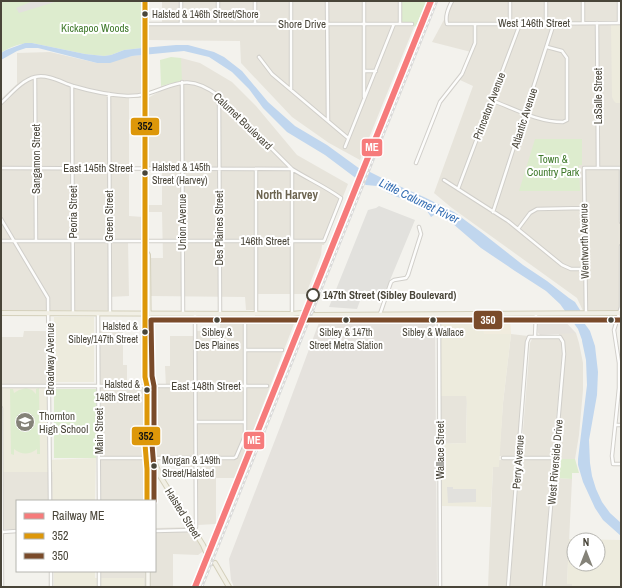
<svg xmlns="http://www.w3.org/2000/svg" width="622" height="588" font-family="'Archivo Narrow',sans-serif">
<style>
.residential{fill:#e7e4db}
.commercial{fill:#f1ecde}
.industrial{fill:#e5e2dd}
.education{fill:#edebdd;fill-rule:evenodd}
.green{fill:#ddecce}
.parking{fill:#e2e1dd}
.water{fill:#c0d6ee}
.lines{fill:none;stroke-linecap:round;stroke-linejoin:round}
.primary-tunnel{stroke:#d1cfc9;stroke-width:4;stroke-dasharray:4 2;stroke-linecap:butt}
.street-casing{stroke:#d1cfca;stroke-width:4.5}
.secondary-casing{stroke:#d2cfc4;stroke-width:5.5}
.primary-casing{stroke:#d4d0bb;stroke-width:6}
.street{stroke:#fdfdfc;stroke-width:2.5}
.secondary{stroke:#f7f6f0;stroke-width:3.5}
.primary{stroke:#f1efe5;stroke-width:4}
.rail-casing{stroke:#dadad9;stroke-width:2.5}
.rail{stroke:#fff;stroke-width:1;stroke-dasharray:3;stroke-linecap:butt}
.bus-1-casing{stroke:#fff;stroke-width:8}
.bus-2-casing{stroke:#fff;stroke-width:8}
.bus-1{stroke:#dd9709;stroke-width:5}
.bus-2{stroke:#7a4b2a;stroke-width:5}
.rail-1-casing{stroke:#fff;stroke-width:9}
.rail-1{stroke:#f67b7b;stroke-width:6}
.bus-dot{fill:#494539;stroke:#fff;stroke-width:1.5}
.stop-dot{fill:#fff;stroke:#494539;stroke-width:2}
.labels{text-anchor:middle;stroke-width:4;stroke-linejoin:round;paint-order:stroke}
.bus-label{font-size:10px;fill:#494539;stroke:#fff;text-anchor:start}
.street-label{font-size:11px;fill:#494539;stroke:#fff}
.park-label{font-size:11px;fill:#407a2c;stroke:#fff}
.stop-label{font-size:11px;font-weight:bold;fill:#494539;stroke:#fff;text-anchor:start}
.poi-label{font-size:11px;fill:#494539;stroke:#fff;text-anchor:start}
.neighbourhood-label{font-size:12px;font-weight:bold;fill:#6c6450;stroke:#fff}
.water-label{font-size:12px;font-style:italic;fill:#336db3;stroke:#fff}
.line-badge{stroke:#fff;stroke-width:1.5}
.badge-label{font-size:11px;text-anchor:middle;font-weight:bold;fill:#fff}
.pale-badge-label{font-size:11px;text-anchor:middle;font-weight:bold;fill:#111}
</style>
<rect width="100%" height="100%" fill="#f3f2ed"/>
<path class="residential" d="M162,1h240v22h12v4l-54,133 -31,-17 -37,-26 -51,-54 -1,-22 -92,-1v-14h14z
M452,1h169v312h-37l-7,-15 -125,-90 -18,-15 39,-107 -13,-6 -1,-3 12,-25 -39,-10 14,-26z
M50,52l47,11 35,-7 10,-1v43h-13v118l14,1v23h-15l1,56 -21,1v13h-106l-1,-211 16,-15v-31z
M181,58l19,5 32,19 24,24 41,49 51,29 -24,61h-2l-1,10 -15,39h-51l-1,16h-8l-1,-13 -95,-1 1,-38h12l-1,-46h-13v-7h13v-37l-14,-1v-69l12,-7 1,-5 20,-5z
M220,316h77l-62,162h-19v46l-18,1v-56h-18v-13h-24l-3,-8 -3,-18v-43h16l-1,-21h5v-30h26v-5l24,-1z
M24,331h23v56l-44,1v84h50v29h-36v28h-16v-192h22z
M100,331h23v34h4v22h17l1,114h-45z
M559,333h17l3,10 4,20v27l-4,45 -4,24h-19l9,-108 -1,-9 -3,-6h-2z
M511,334l17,2 -2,3v5l-8,106 -3,7 -16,-1 4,-53z
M532,339h27l2,4 1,13 -9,98 -1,2 -29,1 -2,-2 9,-112z
M441,396h26l-1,47 -25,1z
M499,460h18l-11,127h-18l5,-120z
M521,460h30l1,2 -9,125h-33l10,-126z
M555,478l17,1 -5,105h5v3h-26z
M190,527l15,23 -7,5 -25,-1v33h-29v-9h-43v-7h54v-43z"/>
<path class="commercial" d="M488,317h22l1,17h-27l-1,-16h5z"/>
<path class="industrial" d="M540,316h20l16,17 -36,2 -2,-2v-15z
M321,317h114l2,270h-203l-3,-7 -2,-21 53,-137z"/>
<path class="education" d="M611,25h10v78h-5l-2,-2 -2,-4z
M488,316v2l-5,1 1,15h27l-8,69 -4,64h-6l-2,40 -49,-1 -1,-62 25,-1 1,-40 -1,-7h-25v-77l1,-2z
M54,317h40v65h-40z
M3,387h44v73l49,-2 -1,43h-42v-29h-50z
M569,539l52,1v47h-49v-3h-5zM574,540h24v24h-24z
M54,571h41v7h49v9h-90z"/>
<path class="green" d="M1,1h140l1,47 -18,2 -13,5 -7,1 -19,-2 -53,-11c-11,0 -23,4 -31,10z
M402,1h25l-11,25 -2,1v-4h-12z
M171,57l10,1 1,23 -21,5 -1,-26z
M535,139h47v26h-3l1,26h-61z
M26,388l6,2 4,4v-5l3,-1 1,66h-3v-5c-8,6 -15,6 -23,0v6l-3,-1 -1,-65h3l1,4 5,-3z
M54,389h42v69h-42z
M556,459h19l4,14h-7v6l-17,-1z"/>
<path class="parking" d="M33,1h25l-39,12 -3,-5z
M379,206l36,14 -32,77 -19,-7 -7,19 -28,-2 39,-97 8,-2z
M447,487h6v2h23v13l-28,1z"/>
<path class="water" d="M25,43h7l53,11 19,2 7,-1 13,-5 18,-2 34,-3h12l26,7 10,5 18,14 26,31 27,24 32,19 33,24 10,3 20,10 34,15 30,15 27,20 42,33 24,16 22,17 6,4 5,8 2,10 8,11 5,15 3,26 -1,23 -8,45 1,23 2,13 4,13 6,13 8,11 11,10v13l-18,-16 -8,-12 -12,-26 -5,-17v-6l9,-74 -1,-25 -4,-19v-1l-4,-11 -18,-25 -14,-13 -31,-20 -34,-23 -29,-25 -15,-8h-3l-3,2 -4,-6 -8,-3 -2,-3 -29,-12 -11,-7 -11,-1 -5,-3 -36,-27 -38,-23 -24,-24 -14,-19 -17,-17 -23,-15 -25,-6 -11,1 -41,4 -22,7h-13l-59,-15h-12l-9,3 -16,9v-7l5,-3z"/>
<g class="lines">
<path class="primary-tunnel" d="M302,313h13
M206,552l8,13"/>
<g class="street-casing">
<path id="street" d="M181,1v23
M218,1v23
M255,1v23
M327,1l1,119
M364,1v96
M400,1v23
M452,1c-4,8 -7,15 -5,23l174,-1
M510,1v23
M546,1v22
M583,1v22
M619,1v22
M597,23l1,145
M145,24h267
M259,57l13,17 76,64
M364,71h12
M35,77l1,164
M182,82l1,231
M72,86l1,227
M291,90v-89
M109,94l1,219
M219,96l1,217
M491,100c24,9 46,22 72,22l4,-2v-62l-5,-7 -15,-4
M1,103c10,-9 21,-23 34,-26 13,-3 26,5 38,9 17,5 36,9 54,10 40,1 51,-31 92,0l73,73c16,10 34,18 49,29l-17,43h-323
M345,147l49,-123
M416,163l24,-61 22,-28 13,-31v-19
M1,168l291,1v145
M621,168v54
M256,169v144
M444,180l64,41 54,44 9,4h13
M458,189l62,-165
M493,212l61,-189
M1,219l47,79 2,203
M518,229l12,-16 7,-4 47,-1
M621,246v61l-7,23 5,33v25l-7,68 1,8h8
M586,313l-2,-145h37
M98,314l1,187
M380,314l11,-32 3,-2 12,-2 2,-3 13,-41 -2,-7
M439,314l1,273
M535,337l1,-23
M245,350h37
M1,386h266
M1,408l1,179
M196,422h49
M615,425h6
M99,458h135l2,-1 9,-21v-122
M503,458h52
M155,531l39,-1 2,-3 -1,-214
M2,532l15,-1
M51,571v16
M99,571v16
M508,587l19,-245 2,-5h31l3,5 1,12 -20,233"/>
</g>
<g class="secondary-casing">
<path id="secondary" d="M147,430l-2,8 1,28 1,3v32
M147,469l5,-14
M148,571v16"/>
</g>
<g class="primary-casing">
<path id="primary" d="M145,1l1,251 2,3 1,99 -2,63 2,24 4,17 7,18 43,69 3,7
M146,252l-1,3v122l2,9
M1,313l291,1 10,-1
M314,315l307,-2
M215,563l14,24"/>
</g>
<use href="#street" class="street"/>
<use href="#secondary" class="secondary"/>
<use href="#primary" class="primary"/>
<g class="rail-casing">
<path id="rail" d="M202,587l235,-586"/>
</g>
<use href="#rail" class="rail"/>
<g class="bus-1-casing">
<path id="bus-1" d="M145,1v376l2,9v43l-2,15 2,25v32"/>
</g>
<g class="bus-2-casing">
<path id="bus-2" d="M154,501v-32l-2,-25 2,-15v-43l-2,-10 -1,-56h470"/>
</g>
<use href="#bus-1" class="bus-1"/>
<use href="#bus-2" class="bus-2"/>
<g class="rail-1-casing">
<path id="rail-1" d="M195,587l236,-586"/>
</g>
<use href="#rail-1" class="rail-1"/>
</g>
<defs>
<g id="school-disc" transform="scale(1)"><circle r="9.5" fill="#848278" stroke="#fff"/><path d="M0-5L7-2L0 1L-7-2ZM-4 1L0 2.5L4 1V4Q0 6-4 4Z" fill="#fff"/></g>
</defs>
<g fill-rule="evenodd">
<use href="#school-disc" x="25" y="422"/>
</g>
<g class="bus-dot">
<circle cx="145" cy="14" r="3.5"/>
<circle cx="145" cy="173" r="3.5"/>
<circle cx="217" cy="320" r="3.5"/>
<circle cx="346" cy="320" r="3.5"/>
<circle cx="433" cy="320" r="3.5"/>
<circle cx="611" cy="320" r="3.5"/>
<circle cx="145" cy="332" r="3.5"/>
<circle cx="147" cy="390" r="3.5"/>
<circle cx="154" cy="466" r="3.5"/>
</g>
<circle class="stop-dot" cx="313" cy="295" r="6"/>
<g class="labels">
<g class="bus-label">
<text x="152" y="18">Halsted &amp; 146th Street/Shore</text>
<text x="152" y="171">Halsted &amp; 145th<tspan x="152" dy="13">Street (Harvey)</tspan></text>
<text x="138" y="330" text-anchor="end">Halsted &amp;<tspan x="138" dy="13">Sibley/147th Street</tspan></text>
<text x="217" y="336" text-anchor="middle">Sibley &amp;<tspan x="217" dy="13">Des Plaines</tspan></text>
<text x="346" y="336" text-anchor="middle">Sibley &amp; 147th<tspan x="346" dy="13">Street Metra Station</tspan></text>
<text x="433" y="336" text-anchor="middle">Sibley &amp; Wallace</text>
<text x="140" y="388" text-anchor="end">Halsted &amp;<tspan x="140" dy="13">148th Street</tspan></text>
<text x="162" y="464">Morgan &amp; 149th<tspan x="162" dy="13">Street/Halsted</tspan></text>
</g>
<g class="street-label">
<text x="534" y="27">West 146th Street</text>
<text x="302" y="28">Shore Drive</text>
<text transform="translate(598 96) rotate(-90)" y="4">LaSalle Street</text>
<text transform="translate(489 106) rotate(-69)" y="4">Princeton Avenue</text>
<text transform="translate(524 118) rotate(-72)" y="4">Atlantic Avenue</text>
<text transform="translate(243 121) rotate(44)" y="4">Calumet Boulevard</text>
<text transform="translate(36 159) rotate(-90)" y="4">Sangamon Street</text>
<text x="98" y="172">East 145th Street</text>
<text transform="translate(73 212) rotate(-90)" y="4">Peoria Street</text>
<text transform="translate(109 216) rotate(-90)" y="4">Green Street</text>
<text transform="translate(182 222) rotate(-90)" y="4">Union Avenue</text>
<text transform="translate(219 228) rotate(-90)" y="4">Des Plaines Street</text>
<text x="265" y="245">146th Street</text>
<text transform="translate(584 241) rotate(-91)" y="4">Wentworth Avenue</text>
<text transform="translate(50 359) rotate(-90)" y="4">Broadway Avenue</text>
<text x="206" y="390">East 148th Street</text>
<text transform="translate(99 431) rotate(-90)" y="4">Main Street</text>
<text transform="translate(440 450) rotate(-90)" y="4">Wallace Street</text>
<text transform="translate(518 462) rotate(-86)" y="4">Perry Avenue</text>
<text transform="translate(555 462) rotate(-85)" y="4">West Riverside Drive</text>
<text transform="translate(183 513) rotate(58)" y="4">Halsted Street</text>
</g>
<g class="park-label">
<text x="95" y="32">Kickapoo Woods</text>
<text x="553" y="163">Town &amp;<tspan x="553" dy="13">Country Park</tspan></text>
</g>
<g class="stop-label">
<text x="323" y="299">147th Street (Sibley Boulevard)</text>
</g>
<g class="poi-label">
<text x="39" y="420">Thornton<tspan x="39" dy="13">High School</tspan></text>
</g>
<g class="neighbourhood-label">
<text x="287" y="199">North Harvey</text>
</g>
<g class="water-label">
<text transform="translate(419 201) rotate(26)" y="4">Little Calumet River</text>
</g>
</g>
<g class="line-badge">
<rect x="130" y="117" width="30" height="19" rx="4" fill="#dd9709"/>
<rect x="361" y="138" width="22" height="19" rx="4" fill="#f67b7b"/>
<rect x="473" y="310" width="30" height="20" rx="4" fill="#7a4b2a"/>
<rect x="131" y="426" width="30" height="20" rx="4" fill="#dd9709"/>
<rect x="243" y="431" width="22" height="19" rx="4" fill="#f67b7b"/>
</g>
<g class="badge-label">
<text x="372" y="151">ME</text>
<text x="488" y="324">350</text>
<text x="254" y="444">ME</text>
</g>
<g class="pale-badge-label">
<text x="145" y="130">352</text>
<text x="146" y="440">352</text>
</g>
<rect width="622" height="588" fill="none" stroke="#494539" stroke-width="4"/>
<rect x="16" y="500" width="140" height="72" fill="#ffffff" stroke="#b6b5b0"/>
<rect x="24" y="513" width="20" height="6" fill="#f67b7b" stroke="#b6b5b0"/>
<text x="52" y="520" font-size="12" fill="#494539">Railway ME</text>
<rect x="24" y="533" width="20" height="6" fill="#dd9709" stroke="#b6b5b0"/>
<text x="52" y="540" font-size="12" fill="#494539">352</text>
<rect x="24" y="553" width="20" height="6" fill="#7a4b2a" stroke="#b6b5b0"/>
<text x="52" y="560" font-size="12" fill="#494539">350</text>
<g transform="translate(586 552)"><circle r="19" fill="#ffffff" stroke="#b6b5b0"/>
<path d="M0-3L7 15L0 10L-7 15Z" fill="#848278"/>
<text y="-6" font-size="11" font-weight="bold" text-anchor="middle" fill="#494539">N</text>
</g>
</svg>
